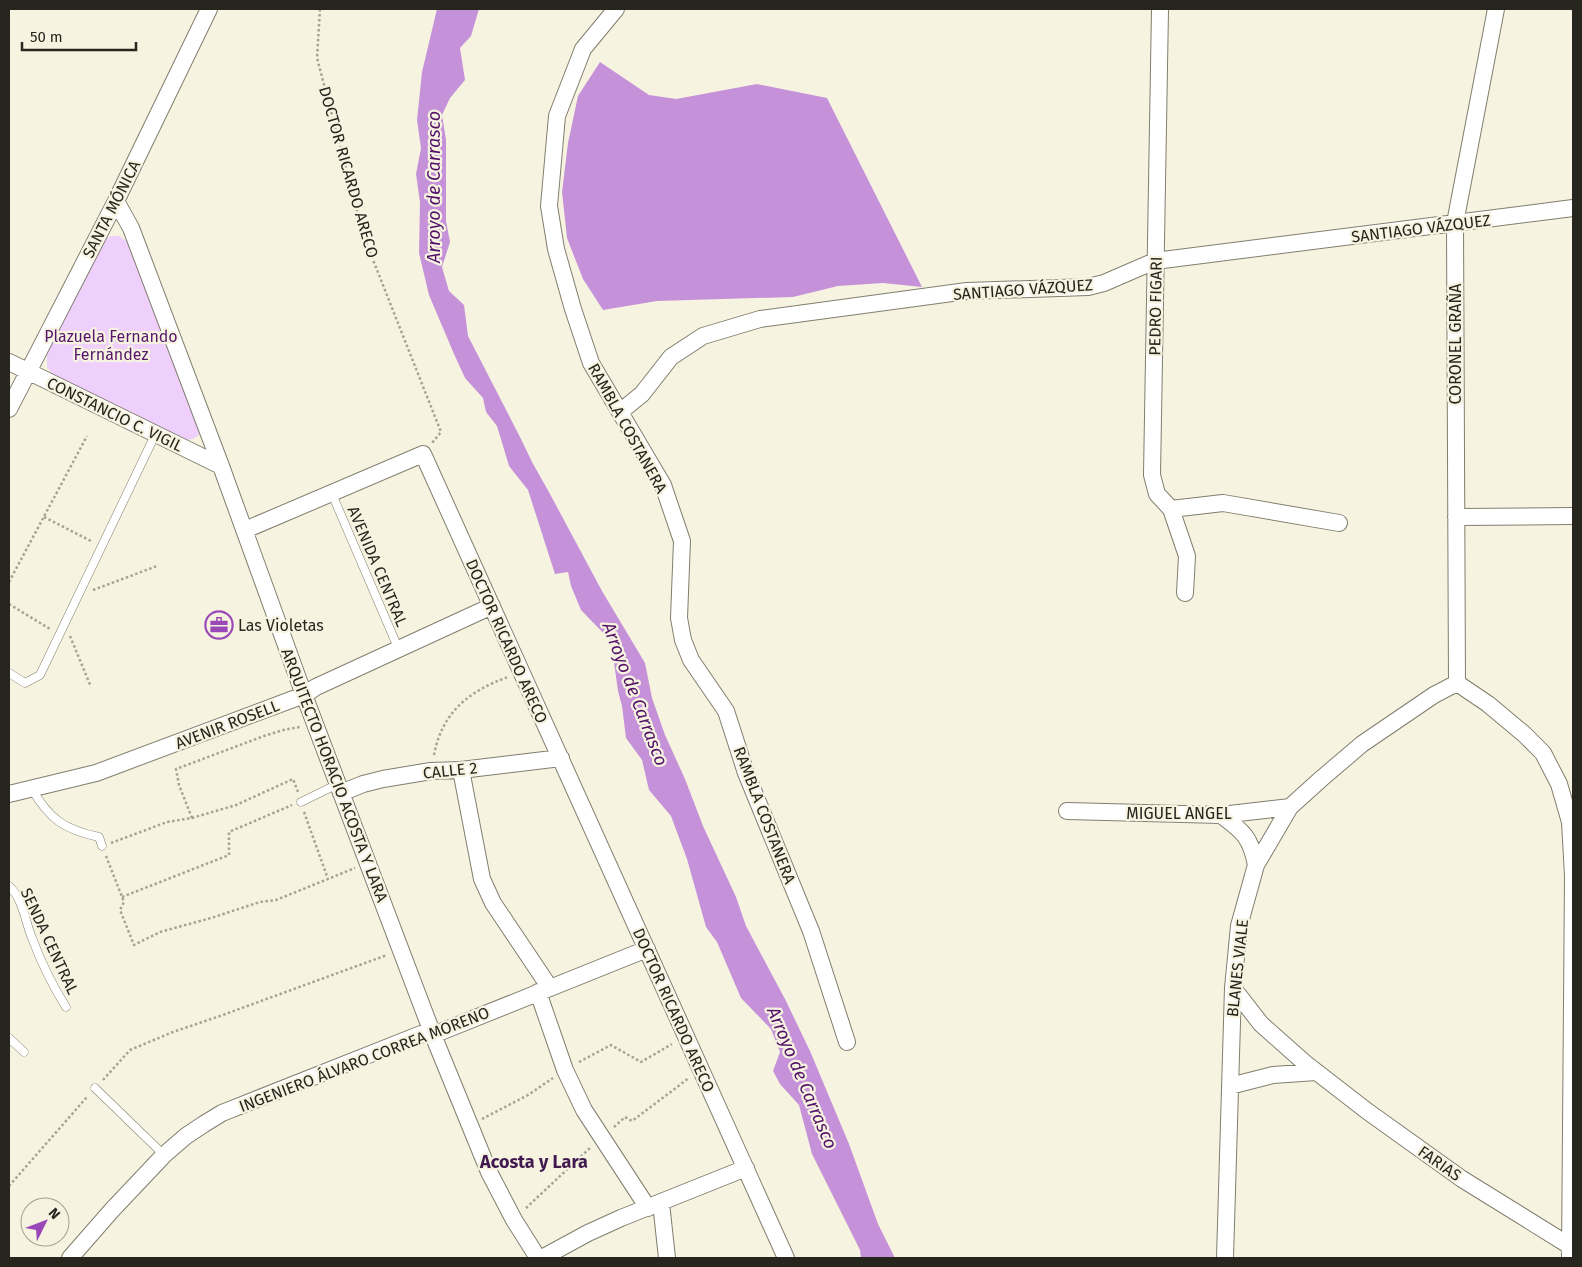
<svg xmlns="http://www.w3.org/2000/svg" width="1582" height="1267" font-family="'Fira Sans',sans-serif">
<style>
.green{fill:#efcffc}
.water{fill:#c592da}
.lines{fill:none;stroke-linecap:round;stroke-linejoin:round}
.service-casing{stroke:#817e6e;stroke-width:9}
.minor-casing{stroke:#817e6e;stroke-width:18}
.path{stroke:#a6a395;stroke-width:2.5;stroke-dasharray:2.5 2.5;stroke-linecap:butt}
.service{stroke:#fff;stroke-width:8}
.minor{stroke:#fff;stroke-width:16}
.labels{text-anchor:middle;stroke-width:4.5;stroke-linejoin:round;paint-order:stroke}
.street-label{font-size:16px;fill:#26251e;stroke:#f7f3e1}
.park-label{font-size:16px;fill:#56166c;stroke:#f7f3e1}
.poi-label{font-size:16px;fill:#26251e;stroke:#f7f3e1;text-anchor:start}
.water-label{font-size:18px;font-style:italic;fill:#531268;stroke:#f7f3e1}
.neighbourhood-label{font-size:18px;font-weight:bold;fill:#411a4f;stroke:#f7f3e1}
</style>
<rect width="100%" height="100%" fill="#f7f3e1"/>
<path class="green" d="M111,236h8l11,7 70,185 -1,7 -6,4 -7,1 -133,-65 -6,-8v-14l55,-109 4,-5z"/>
<path class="water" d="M437,9h42l-8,27 -11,12 5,32 -15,18 -8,17 4,25v81l4,21 -8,25 7,24 15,14 4,31 52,101 12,25 18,32 52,97 43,72 7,35 13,37 20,44 18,47 33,71 10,29 40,75 24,50 39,93 29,80 17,34h-34l-1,-8 -48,-96 -13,-49 -19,-21 -7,-13 7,-19 -9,-23 -30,-31 -24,-56 -11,-15 -19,-68 -16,-43 -22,-26 -7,-30 -16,-22 -4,-32 -4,-15 -7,-50 -30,-31 -10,-24 -3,-14 -13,2 -27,-84 -19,-24 -12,-40 -11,-14 -3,-14 -18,-20 -11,-24 -25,-59 -10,-42 1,-51 -4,-28 5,-26 -4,-28 5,-48z
M600,62l49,33 27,4 81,-15 70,14 95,189 -39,-4 -45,3 -45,11 -136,4 -54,9 -20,-31 -16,-41 -5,-46 6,-49 10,-47z"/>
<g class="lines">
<g class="service-casing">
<path id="service" d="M332,494l67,156
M9,673l16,10 15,-8 116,-242
M32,789c17,30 33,41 67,48l3,9
M301,802l37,-18
M9,886c14,13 16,35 23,52 9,24 20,47 34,69
M9,1038l15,14
M95,1088l69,67"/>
</g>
<g class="minor-casing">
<path id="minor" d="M616,9l-33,40 -26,67 -8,90 7,43 17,60 18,54 72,122 19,56 -3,77 4,22 8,20 35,51 20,62 65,158 36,111
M1160,9l-8,466 5,19 14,15 16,47 -2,37
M116,201l15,27 90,238 83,229 129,340 56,137 25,48 24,38
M9,362l212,104
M9,409l107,-208 93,-192
M620,412l22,-18 29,-37 32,-21 57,-17 207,-28 121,-4 16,-4 51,-22 418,-53
M1171,509l52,-6 116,20
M1456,517l117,-1
M245,530l178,-76 363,804
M1457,683l-2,-460 41,-214
M1457,683l31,21 36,30 19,19 16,31 11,38 3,54 -3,382
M461,770l21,109 11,24 57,85
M341,793l22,-9 20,-5 48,-8 30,-1 100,-12
M9,794l87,-21 208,-78 12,-8 176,-81
M1067,811l154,4 69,-8
M1221,815c22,16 30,23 35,50
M1233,988l28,36 44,39 62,48 95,68 108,67
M538,992l27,78 19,40 64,98
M1230,1086l43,-11 43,-3
M661,1203l6,55
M70,1258l42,-48 52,-55 22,-19 18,-12 18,-11 199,-79 12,1 214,-86
M542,1258l46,-25 33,-15 125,-50
M1225,1258l8,-270 6,-62 17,-61 34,-58 31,-28 41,-35 72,-49 23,-12"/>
</g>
<path class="path" d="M320,9l-3,49 47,179 77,195 -9,11
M44,517l47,24
M9,582l78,-146
M93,590l64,-24
M9,604l41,25
M70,636l21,51
M434,755c8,-43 35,-64 74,-78
M304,812l24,67
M192,818l-13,-33 -3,-16 88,-33 19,-6 17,-3
M111,843l56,-21 25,-4 44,-13 57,-26 5,13
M106,856l18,46 -4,8 14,35 26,-13 51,-14 49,-16 16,-2 79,-32
M122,897l107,-42v-23l63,-27
M579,1062l32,-17 30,17 31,-18
M103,1080l27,-30 43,-18 47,-16 167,-61
M482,1119l46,-24 25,-17
M614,1127l11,-10 7,4 57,-43
M9,1186l78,-89
M526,1208l65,-61"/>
<use href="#service" class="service"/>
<use href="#minor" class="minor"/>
</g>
<defs>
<g id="office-ring" transform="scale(1.4375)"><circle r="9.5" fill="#f7f3e1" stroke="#9a48b7" stroke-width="1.5"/><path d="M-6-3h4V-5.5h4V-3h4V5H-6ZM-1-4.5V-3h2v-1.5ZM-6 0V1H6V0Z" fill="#9a48b7"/></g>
</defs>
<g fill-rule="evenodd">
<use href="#office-ring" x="219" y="625"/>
</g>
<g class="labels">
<g class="street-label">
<text transform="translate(349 172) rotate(74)" y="6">DOCTOR RICARDO ARECO</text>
<text transform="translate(111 209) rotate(-63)" y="6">SANTA MÓNICA</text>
<text transform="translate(1421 228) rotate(-7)" y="6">SANTIAGO VÁZQUEZ</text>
<text transform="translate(1023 289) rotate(-4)" y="6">SANTIAGO VÁZQUEZ</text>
<text transform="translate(1155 306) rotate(-89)" y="6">PEDRO FIGARI</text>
<text transform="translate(1455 344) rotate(-90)" y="6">CORONEL GRAÑA</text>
<text transform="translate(115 414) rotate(26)" y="6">CONSTANCIO C. VIGIL</text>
<text transform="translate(628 428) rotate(61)" y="6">RAMBLA COSTANERA</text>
<text transform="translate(378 566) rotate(67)" y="6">AVENIDA CENTRAL</text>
<text transform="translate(507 641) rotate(66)" y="6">DOCTOR RICARDO ARECO</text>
<text transform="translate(227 724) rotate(-21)" y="6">AVENIR ROSELL</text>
<text transform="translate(450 770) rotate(-6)" y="6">CALLE 2</text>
<text transform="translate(335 775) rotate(69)" y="6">ARQUITECTO HORACIO ACOSTA Y LARA</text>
<text x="1179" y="819">MIGUEL ANGEL</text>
<text transform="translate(765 815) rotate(69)" y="6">RAMBLA COSTANERA</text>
<text transform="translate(50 941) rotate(65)" y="6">SENDA CENTRAL</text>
<text transform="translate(1237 968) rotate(-84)" y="6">BLANES VIALE</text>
<text transform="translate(674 1010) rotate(66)" y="6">DOCTOR RICARDO ARECO</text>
<text transform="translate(364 1059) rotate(-21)" y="6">INGENIERO ÁLVARO CORREA MORENO</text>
<text transform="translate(1440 1163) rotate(35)" y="6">FARIAS</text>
</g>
<g class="park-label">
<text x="111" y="342">Plazuela Fernando<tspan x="111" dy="18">Fernández</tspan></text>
</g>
<g class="poi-label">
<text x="238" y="631">Las Violetas</text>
</g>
<g class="water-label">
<text transform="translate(434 187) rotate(-90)" y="6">Arroyo de Carrasco</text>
<text transform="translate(635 694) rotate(69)" y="6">Arroyo de Carrasco</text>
<text transform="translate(802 1078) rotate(67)" y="6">Arroyo de Carrasco</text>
</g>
<g class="neighbourhood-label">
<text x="534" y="1168">Acosta y Lara</text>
</g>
</g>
<rect width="1582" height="1267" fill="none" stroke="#26251e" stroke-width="20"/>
<g transform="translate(45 1222) rotate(48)"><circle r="24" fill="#f7f3e1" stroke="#a3a193"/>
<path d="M0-4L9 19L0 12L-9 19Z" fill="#9a48b7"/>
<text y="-8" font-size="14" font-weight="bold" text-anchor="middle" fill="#26251e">N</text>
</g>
<path d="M22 42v8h114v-8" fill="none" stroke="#26251e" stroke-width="2.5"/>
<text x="30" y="42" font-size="15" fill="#26251e" stroke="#f7f3e1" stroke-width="4" paint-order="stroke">50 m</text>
</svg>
